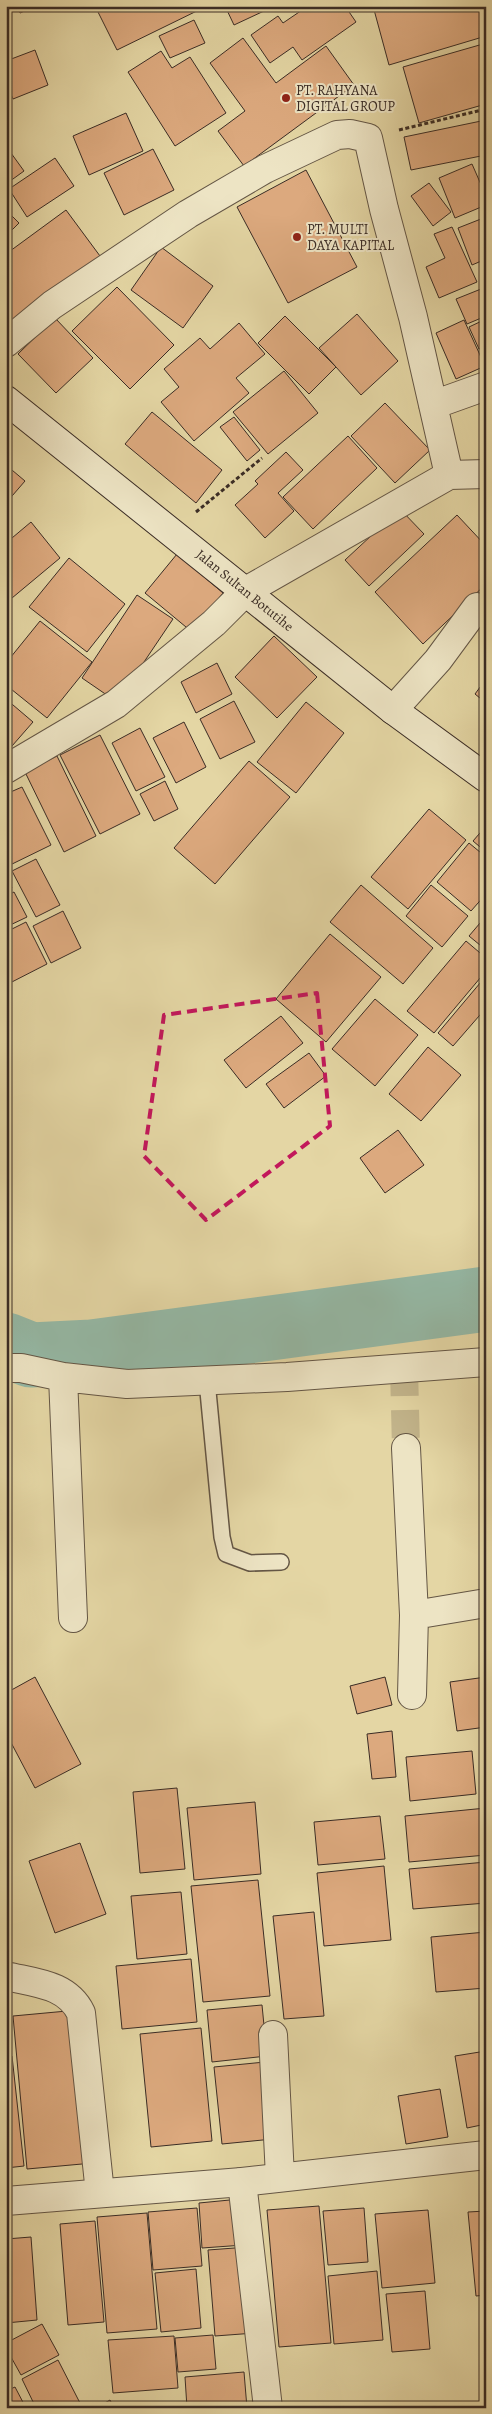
<svg xmlns="http://www.w3.org/2000/svg" width="492" height="2414" font-family="Alegreya,serif">
<style>
.lines{fill:none;stroke-linecap:round;stroke-linejoin:round}
.river{stroke:#95b9a6;stroke-width:65}
.building{fill:#dca97e;stroke:#3a2c25}
.minor-tunnel{stroke:#c2b48b;stroke-width:28;stroke-dasharray:28 14;stroke-linecap:butt}
.service-casing{stroke:#645645;stroke-width:18}
.minor-casing{stroke:#645645;stroke-width:30}
.tertiary-casing{stroke:#645645;stroke-width:30}
.secondary-casing{stroke:#3a2c25;stroke-width:30}
.path{stroke:#3a2c25;stroke-width:3;stroke-dasharray:4 2.5;stroke-linecap:butt}
.service{stroke:#ede4c4;stroke-width:15}
.minor{stroke:#ede4c4;stroke-width:28}
.tertiary{stroke:#ede4c4;stroke-width:28}
.secondary{stroke:#ede4c4;stroke-width:28}
.marked{fill:none;stroke:#c2185b;stroke-width:4;stroke-dasharray:10 6;stroke-linejoin:round}
.poi-dot{fill:#8f2418;stroke:#ede4c4;stroke-width:2}
.labels{text-anchor:middle;stroke-width:4;stroke-linejoin:round;paint-order:stroke}
.poi-label{font-size:14px;fill:#3a2c25;stroke:#ede4c4;text-anchor:start}
.street-label{font-size:14px;fill:#3a2c25;stroke:#ede4c4}
</style>
<rect width="100%" height="100%" fill="#e4d6a4"/>
<filter id="stains"><feTurbulence type="fractalNoise" baseFrequency=".004" numOctaves="4"/><feColorMatrix values="0 0 0 0 .2 0 0 0 0 .09 0 0 0 0 .02 0 0 0 .5 -.17"/></filter>
<radialGradient id="worn" r=".72"><stop offset=".6" stop-color="#630" stop-opacity="0"/><stop offset="1" stop-color="#630" stop-opacity=".3"/></radialGradient>
<g class="lines">
<path class="river" d="M6,1345l25,10 61,-3 394,-53"/>
</g>
<path class="building" d="M17,6h19l-16,7z
M95,6h112l-90,44z
M225,6h37l2,5 -30,14z
M308,6h37l11,16 -54,38 -9,-13 -23,16 -19,-28 27,-19 5,7z
M373,6h113v30l-97,29z
M194,20l11,23 -35,15 -11,-22z
M243,38l33,45 50,-37 28,39 -110,81 -26,-35 27,-20 -35,-48z
M483,44l3,10v50l-67,19 -16,-56z
M35,50l13,35 -35,14 -7,-17v-21z
M161,51l11,17 18,-11 36,56 -51,33 -47,-74z
M126,113l17,38 -54,24 -16,-39z
M486,120v35l-75,15 -7,-33z
M153,149l21,41 -50,25 -20,-42z
M11,153l13,18 -18,13v-28z
M55,158l19,28 -47,31 -18,-28z
M486,163v17l-5,-16z
M472,164l14,32v9l-31,13 -16,-40z
M306,170l51,97 -69,36 -51,-96z
M429,183l22,29 -18,14 -22,-30z
M6,210l13,13 -13,13z
M66,210l34,46 -94,69v-71z
M486,217v42l-14,6 -14,-37z
M452,227l25,55 -38,16 -13,-31 19,-9 -11,-24z
M161,247l52,39 -30,42 -52,-38z
M117,287l57,58 -44,44 -58,-58z
M486,287v29l-19,8 -11,-25z
M357,314l41,47 -37,34 -42,-47z
M285,316l51,51 -27,27 -51,-51z
M55,318l38,40 -37,35 -38,-39z
M486,319v27l-7,3 -10,-22z
M464,320l21,46 -29,13 -20,-46z
M239,323l26,31 -29,24 13,15 -55,48 -33,-39 18,-15 -15,-18 36,-31 10,11z
M284,371l34,42 -50,41 -35,-42z
M385,403l45,47 -35,33 -44,-47z
M152,412l70,58 -26,33 -71,-59z
M234,417l26,33 -13,11 -27,-34z
M348,436l29,32 -64,61 -30,-32z
M286,452l17,18 -25,23 16,18 -29,27 -30,-33 23,-21 -3,-3z
M6,465l19,16 -19,22z
M400,509l24,25 -55,52 -24,-26z
M457,515l29,31v38l-63,60 -48,-52z
M31,522l29,36 -54,45v-60z
M177,554l46,39 -31,39 -47,-39z
M69,558l56,46 -38,48 -58,-45z
M137,595l36,24 -56,83 -35,-24z
M40,621l52,41 -45,56 -41,-33v-22z
M274,636l43,41 -40,41 -42,-41z
M217,663l15,31 -36,19 -15,-31z
M486,679v24l-11,-9z
M6,699l27,23 -21,24 -6,-6z
M234,701l21,41 -35,17 -20,-40z
M306,702l38,31 -48,60 -39,-31z
M184,722l22,45 -30,16 -23,-45z
M140,728l25,49 -29,14 -24,-48z
M100,735l40,79 -40,20 -40,-79z
M57,756l39,80 -32,16 -39,-80z
M249,761l41,36 -75,87 -41,-36z
M165,781l13,28 -24,12 -14,-27z
M22,787l29,58 -43,21 -2,-72z
M429,809l37,31 -58,69 -37,-32z
M486,826v26l-13,-11z
M469,843l17,14v37l-15,17 -34,-29z
M36,859l24,46 -24,12 -24,-46z
M6,876l6,12 -6,3z
M361,885l72,63 -30,36 -73,-62z
M431,885l37,31 -26,31 -36,-31z
M14,892l13,25 -21,10v-31z
M63,911l18,37 -30,15 -18,-37z
M486,916v34l-17,-14z
M26,922l21,42 -41,21v-53z
M330,934l51,43 -55,65 -50,-43z
M466,941l20,17v13l-52,62 -27,-22z
M486,976v32l-33,38 -15,-13z
M375,999l43,36 -43,51 -43,-37z
M281,1016l22,27 -57,45 -22,-28z
M428,1047l33,28 -40,46 -32,-27z
M309,1053l17,23 -42,32 -18,-24z
M398,1130l26,35 -39,28 -25,-35z
M35,1677l46,87 -46,24 -29,-55v-40z
M385,1677l7,28 -35,9 -7,-28z
M486,1677v50l-29,4 -7,-49z
M392,1731l4,46 -24,2 -5,-45z
M472,1751l4,43 -66,7 -4,-44z
M177,1788l8,81 -45,4 -7,-81z
M255,1802l6,72 -67,6 -7,-72z
M486,1808v47l-77,7 -4,-46z
M380,1816l5,43 -67,6 -4,-43z
M80,1843l26,71 -51,19 -26,-72z
M486,1862v41l-73,6 -4,-40z
M384,1866l7,74 -67,6 -7,-73z
M258,1880l12,116 -67,6 -12,-116z
M181,1892l6,62 -50,5 -6,-63z
M314,1912l10,104 -40,3 -11,-103z
M486,1932v56l-50,4 -5,-55z
M191,1959l6,63 -75,7 -6,-63z
M262,2005l5,51 -55,6 -5,-52z
M78,2010l15,153 -66,6 -14,-153z
M201,2028l11,113 -61,6 -11,-113z
M486,2051v73l-19,4 -12,-72z
M6,2056h6l12,110 -18,2z
M265,2062l8,77 -51,5 -8,-77z
M440,2089l8,48 -42,7 -8,-48z
M240,2199l4,46 -42,3 -3,-45z
M319,2206l12,137 -52,4 -12,-137z
M197,2208l5,58 -49,4 -5,-58z
M364,2208l4,54 -40,3 -5,-54z
M428,2210l7,73 -53,5 -7,-74z
M486,2211v84l-10,1 -8,-84z
M147,2213l10,116 -50,4 -10,-116z
M95,2221l9,101 -36,3 -8,-101z
M31,2237l6,83 -31,3v-84z
M248,2247l7,86 -40,3 -7,-86z
M196,2269l5,59 -40,4 -6,-59z
M377,2271l6,69 -49,4 -6,-68z
M425,2291l5,58 -38,3 -6,-58z
M42,2324l17,31 -38,20 -15,-27v-5z
M213,2335l3,34 -38,3 -3,-34z
M174,2336l4,52 -65,5 -5,-53z
M58,2360l22,43 -10,5h-34l-14,-29z
M244,2372l3,36h-60l-2,-31z
M15,2387l11,21h-20v-17z
M110,2400l4,8h-18z"/>
<g class="lines">
<path class="minor-tunnel" d="M404,1368l2,80"/>
<g class="service-casing">
<path id="service" d="M207,1381l15,156 4,17 24,9 31,-1"/>
</g>
<g class="minor-casing">
<path id="minor" d="M6,343l46,-38 136,-91 77,-45 72,-34 13,-1 18,4 16,71 29,108 36,158
M433,405l53,-19
M393,710l45,-50 39,-53
M6,769l110,-65 98,-81 32,-32 203,-116 37,-1
M6,1368h15l42,9 64,7 160,-7 199,-15
M63,1377l10,241
M406,1448l8,167 72,-12
M412,1695l2,-80
M6,1976c29,7 61,8 75,37l19,180
M273,2035l7,142
M242,2182l26,226"/>
</g>
<g class="tertiary-casing">
<path id="tertiary" d="M6,2201l236,-19 244,-27"/>
</g>
<g class="secondary-casing">
<path id="secondary" d="M6,400l387,310 93,68"/>
</g>
<path class="path" d="M399,130l87,-21
M196,512l66,-54"/>
<use href="#service" class="service"/>
<use href="#minor" class="minor"/>
<use href="#tertiary" class="tertiary"/>
<use href="#secondary" class="secondary"/>
</g>
<path class="marked" d="M317,993l13,133 -124,94 -62,-64 20,-141z"/>
<g class="poi-dot">
<circle cx="286" cy="98" r="5"/>
<circle cx="297" cy="237" r="5"/>
</g>
<g class="labels">
<g class="poi-label">
<text x="296" y="95">PT. RAHYANA<tspan x="296" dy="16">DIGITAL GROUP</tspan></text>
<text x="307" y="234">PT. MULTI<tspan x="307" dy="16">DAYA KAPITAL</tspan></text>
</g>
<g class="street-label">
<text transform="translate(245 590) rotate(39)" y="5">Jalan Sultan Botutihe</text>
</g>
</g>
<rect width="492" height="2414" fill="none" stroke="#e4d6a4" stroke-width="25"/>
<rect x="8" y="8" width="477" height="2399" fill="none" stroke="#3a2c25" stroke-width="2.5"/>
<rect x="12" y="12" width="467" height="2389" fill="none" stroke="#3a2c25"/>
<rect width="100%" height="100%" filter="url(#stains)"/>
<rect width="100%" height="100%" fill="url(#worn)"/>
</svg>
